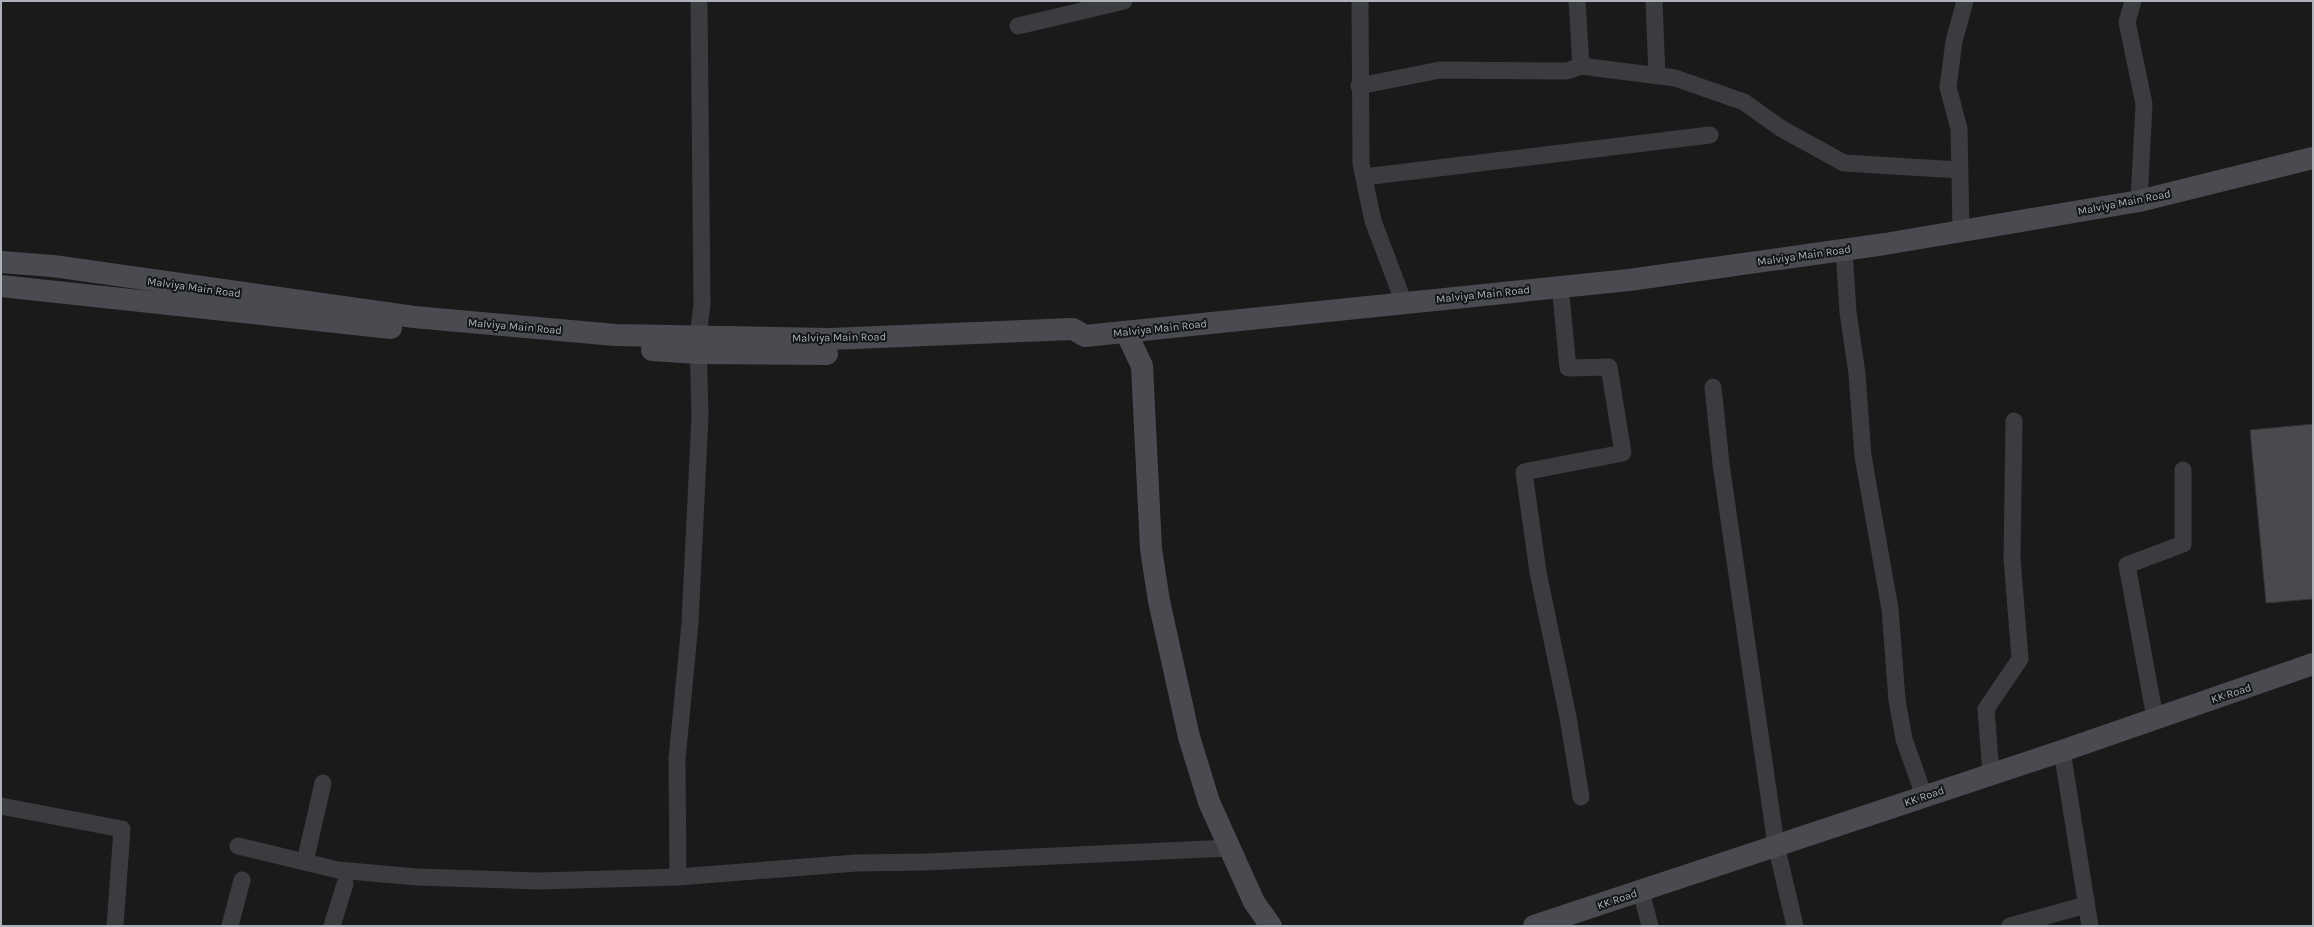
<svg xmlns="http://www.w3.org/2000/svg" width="2314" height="927" font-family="Karla,sans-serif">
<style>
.building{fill:#494a4e;stroke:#343437}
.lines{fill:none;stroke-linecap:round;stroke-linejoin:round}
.street{stroke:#3b3c40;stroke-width:17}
.secondary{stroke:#494b50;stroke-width:22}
.labels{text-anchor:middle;stroke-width:4;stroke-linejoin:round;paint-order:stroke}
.street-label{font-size:11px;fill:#adb2ba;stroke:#141516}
</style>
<rect width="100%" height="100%" fill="#1a1a1b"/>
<path class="building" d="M2313,424v175l-47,4 -16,-173z"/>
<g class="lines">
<path class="street" d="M1360,1l1,163 12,57 31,82
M1654,1l3,75
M2133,1l-6,21 17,82 -5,97
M1018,26l106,-25
M1581,66l94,12 69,24 38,27 62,34 116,7
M1359,86l81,-16 127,1 14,-5 -4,-65
M1364,177l346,-42
M1961,231l-2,-102 -11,-42 6,-46 11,-40
M1844,250l4,62 9,62 6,82 27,153 7,91 7,39 20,57
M1560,285l8,83 41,-1 14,86 -99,19 14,100 30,145 13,80
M1713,387l8,77 55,381 19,81
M2155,718l-28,-153 56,-21v-74
M2062,751l28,175
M1991,774l-5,-65 34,-50 -8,-101 2,-137
M1,806l121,23 -7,97
M238,846l100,24 79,7 122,4 139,-4 178,-14 70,-1 304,-14
M305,862l18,-79
M678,877l-1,-118 13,-136 10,-207 -2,-79 4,-33 -3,-303
M1641,891l9,35
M230,926l12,-46
M332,926l13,-42
M2010,926l76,-21"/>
<path class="secondary" d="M1,262l52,4 361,51 201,18 215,4 243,-10 12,7 544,-56 256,-36 254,-43 174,-43
M1,286l390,42
M1126,332l16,34 9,183 8,52 30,136 20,65 45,100 17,24
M652,350l47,3 128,1
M1534,926l528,-175 251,-87"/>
</g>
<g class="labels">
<g class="street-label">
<text transform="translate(2124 202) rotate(-11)" y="4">Malviya Main Road</text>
<text transform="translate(1804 255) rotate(-8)" y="4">Malviya Main Road</text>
<text transform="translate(194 287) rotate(8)" y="4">Malviya Main Road</text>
<text transform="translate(1483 294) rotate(-6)" y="4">Malviya Main Road</text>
<text transform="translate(515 326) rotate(5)" y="4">Malviya Main Road</text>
<text transform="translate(1160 328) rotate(-6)" y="4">Malviya Main Road</text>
<text transform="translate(839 337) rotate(-1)" y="4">Malviya Main Road</text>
<text transform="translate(2231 693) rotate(-18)" y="4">KK Road</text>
<text transform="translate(1924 796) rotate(-19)" y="4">KK Road</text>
<text transform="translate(1617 899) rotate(-19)" y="4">KK Road</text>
</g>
</g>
<rect width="2314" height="927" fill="none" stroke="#adb2ba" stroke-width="4"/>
</svg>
